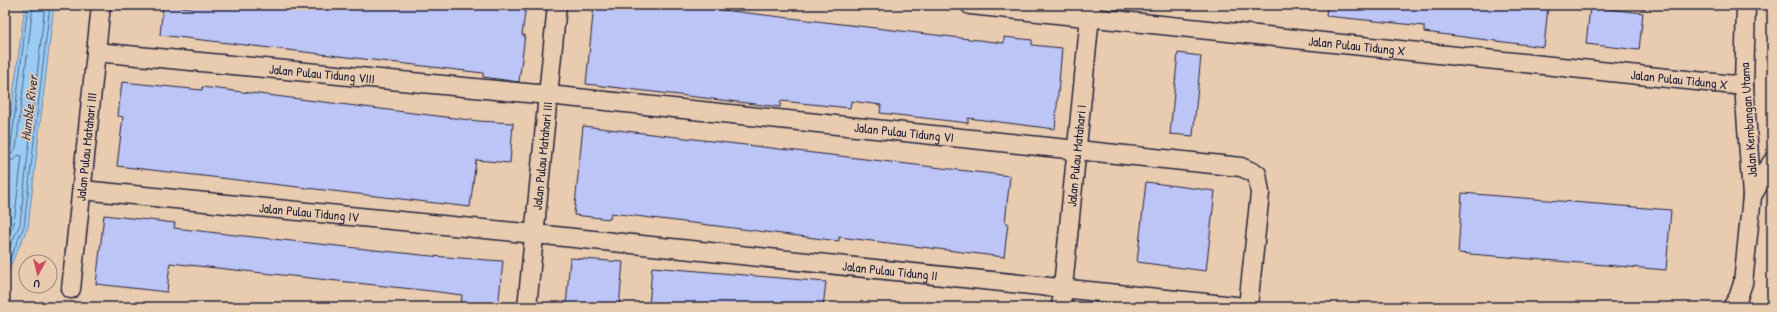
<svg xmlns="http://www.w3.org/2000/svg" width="1777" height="312" font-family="'Patrick Hand',sans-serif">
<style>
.water{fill:#99cbf5;stroke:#6987ab}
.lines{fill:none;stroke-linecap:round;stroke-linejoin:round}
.shore{stroke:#526685;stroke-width:1}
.building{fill:#bdc4f6;stroke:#22223b}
.minor-casing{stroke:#22223b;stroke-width:21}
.minor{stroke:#e9ccb0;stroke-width:18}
.labels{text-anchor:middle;stroke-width:3;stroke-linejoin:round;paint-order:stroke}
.street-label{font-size:13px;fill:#22223b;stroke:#e9ccb0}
.water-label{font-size:14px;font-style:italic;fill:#343b57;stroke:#e9ccb0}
</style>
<rect width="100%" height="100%" fill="#e9ccb0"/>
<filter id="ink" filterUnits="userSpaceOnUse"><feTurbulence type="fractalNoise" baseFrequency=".025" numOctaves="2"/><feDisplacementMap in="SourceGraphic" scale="8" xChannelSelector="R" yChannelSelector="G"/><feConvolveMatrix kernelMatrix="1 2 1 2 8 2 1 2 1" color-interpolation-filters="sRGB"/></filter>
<g filter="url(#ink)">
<path class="water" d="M25,5h29l-26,222 -23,51v-120z"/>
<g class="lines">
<path class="shore" d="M5,150h4l2,-4 17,-141
M5,155l7,-2 4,-5 17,-143
M5,161l8,-1 6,-5 3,1 -8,67 -9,20
M5,258l15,-34 25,-219
M5,271l19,-45 26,-221"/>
</g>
<path class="building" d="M163,5l28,3 1,-3h334l-4,30h3l-6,47 -36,-5v-4l-323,-38z
M594,5h85l325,38v-6l28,3v5l30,3 -7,81 -87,-11v5l-88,-10 1,-8 -30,-4 -1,7 -69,-7 -1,6 -194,-23z
M1327,5h201l20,2 -4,40 -120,-15v-6l-98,-10z
M1590,7l53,6 -4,37 -53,-6z
M1178,53l23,3 -8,80 -23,-2z
M122,82l80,8v-3l276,34 35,2 -3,40 -34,-3 -6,47 -353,-41 6,-49 -5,-1z
M583,126l427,50 -5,47h3l-4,34 -165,-20v4l-228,-28 -1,6 -36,-4z
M1146,182l69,9 -9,80 -69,-9z
M1462,193l209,17 -5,60 -208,-17z
M104,215l71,8 -1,5 52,6 205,22 72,5 -5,46 -37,-1 1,-11 -31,-4 -261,-28 -3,29 -71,-8z
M570,258l53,4 -4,45h-53z
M652,267l174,15 -3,25h-174z"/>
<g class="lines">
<g class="minor-casing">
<g id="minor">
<path id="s1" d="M970,5l774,81"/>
<path id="s2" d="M96,52l452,43 693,72 16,7 3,19 -12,114"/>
<path id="s3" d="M82,190l453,44 710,73"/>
<path d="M1752,196l20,-34"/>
<path id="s4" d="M71,289l30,-284"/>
<path id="s5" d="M527,307l30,-302"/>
<path id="s6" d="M1061,307l30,-301"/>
<path d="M1732,307l6,-9 5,-15 9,-87 -8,-110 2,-81"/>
</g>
</g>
<use href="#minor" class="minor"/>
</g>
</g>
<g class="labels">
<g class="street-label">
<text dy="5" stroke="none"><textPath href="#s1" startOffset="389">Jalan Pulau Tidung X</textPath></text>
<text dy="5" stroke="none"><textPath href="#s2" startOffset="227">Jalan Pulau Tidung VIII</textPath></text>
<text dy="5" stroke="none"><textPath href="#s1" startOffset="713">Jalan Pulau Tidung X</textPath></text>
<text transform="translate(1748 120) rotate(-94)" y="5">Jalan Kembangan Utama</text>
<text dy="5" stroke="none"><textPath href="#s2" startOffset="812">Jalan Pulau Tidung VI</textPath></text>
<text dy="5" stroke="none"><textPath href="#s4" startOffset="143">Jalan Pulau Matahari III</textPath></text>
<text dy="5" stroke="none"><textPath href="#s5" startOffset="152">Jalan Pulau Matahari III</textPath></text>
<text dy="5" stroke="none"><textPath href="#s6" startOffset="152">Jalan Pulau Matahari I</textPath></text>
<text dy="5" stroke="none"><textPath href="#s3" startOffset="228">Jalan Pulau Tidung IV</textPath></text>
<text dy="5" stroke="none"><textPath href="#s3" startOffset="812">Jalan Pulau Tidung II</textPath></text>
</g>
<g class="water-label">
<text transform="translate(29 108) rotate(-83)" y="5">Humble River</text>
</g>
</g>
<rect width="1777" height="312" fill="none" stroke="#e9ccb0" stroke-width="20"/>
<rect x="10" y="10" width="1757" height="292" fill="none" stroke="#22223b" stroke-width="1.5" filter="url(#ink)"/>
<g transform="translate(38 274) rotate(187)"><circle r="19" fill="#e9ccb0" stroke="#998881"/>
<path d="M0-3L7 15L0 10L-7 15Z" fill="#d1495b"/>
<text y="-6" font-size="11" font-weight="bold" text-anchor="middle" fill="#22223b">U</text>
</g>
</svg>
